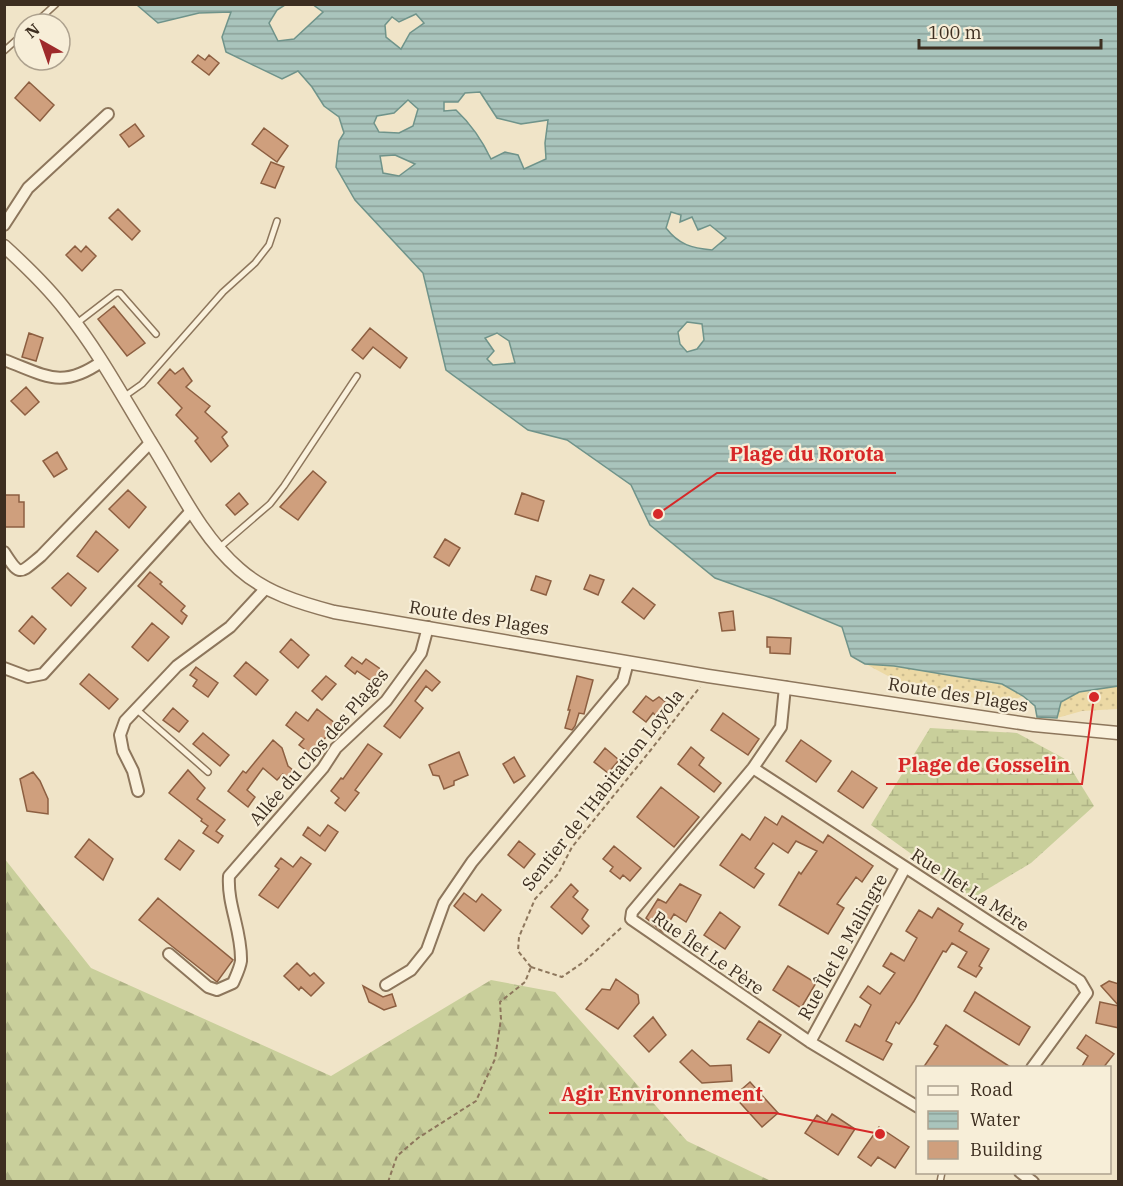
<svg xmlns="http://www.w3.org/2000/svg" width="1123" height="1186" font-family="'IBM Plex Serif',serif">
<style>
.forest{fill:url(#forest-firs)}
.wetland{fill:url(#wetland-marsh)}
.sand{fill:url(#sand-dots)}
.water{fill:url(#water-rules);stroke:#6f938a;stroke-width:1.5;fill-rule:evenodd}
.building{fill:#cf9f7d;stroke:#8d5f41;stroke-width:1.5}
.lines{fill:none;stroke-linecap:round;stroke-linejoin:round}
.service-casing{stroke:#8d765c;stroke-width:8}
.minor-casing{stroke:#8d765c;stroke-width:14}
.tertiary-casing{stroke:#8d765c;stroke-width:15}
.path{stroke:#8d765c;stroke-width:2;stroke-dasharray:4.5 3;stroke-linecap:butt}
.service{stroke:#faf1dc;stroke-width:5}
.minor{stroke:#faf1dc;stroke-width:10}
.tertiary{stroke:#faf1dc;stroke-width:12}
.labels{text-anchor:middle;stroke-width:4.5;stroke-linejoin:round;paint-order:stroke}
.street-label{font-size:18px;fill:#3d2e20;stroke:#f7eed8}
.leader{fill:none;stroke:#d62828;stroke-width:2}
.callout-dot{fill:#d62828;stroke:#f7eed8;stroke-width:2}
.callout-label{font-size:20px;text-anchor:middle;font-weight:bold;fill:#d62828;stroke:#f7eed8;stroke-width:4.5;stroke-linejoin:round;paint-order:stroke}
</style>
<defs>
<pattern id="forest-firs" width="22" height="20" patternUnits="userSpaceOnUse" patternTransform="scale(1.5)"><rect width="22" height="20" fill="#c9cf9b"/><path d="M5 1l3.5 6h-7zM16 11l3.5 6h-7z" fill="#aeb285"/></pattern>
<pattern id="wetland-marsh" width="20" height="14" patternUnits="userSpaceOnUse" patternTransform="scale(1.5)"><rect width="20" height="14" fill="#c9cf9b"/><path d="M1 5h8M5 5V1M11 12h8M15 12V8" fill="none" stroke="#aeb285"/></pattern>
<pattern id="sand-dots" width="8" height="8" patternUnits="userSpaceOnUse" patternTransform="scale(1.5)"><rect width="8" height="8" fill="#ecd9a5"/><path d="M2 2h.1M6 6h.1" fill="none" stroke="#cbbb8e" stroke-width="1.8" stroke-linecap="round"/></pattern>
<pattern id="water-rules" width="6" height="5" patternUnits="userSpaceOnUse" patternTransform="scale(1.5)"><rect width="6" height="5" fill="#a9c4bc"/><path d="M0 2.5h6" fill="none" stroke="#8ba098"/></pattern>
</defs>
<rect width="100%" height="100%" fill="#f0e4c8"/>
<path class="forest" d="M4,858l87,110 240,108 160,-96 64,12 132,149 84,40h-766z"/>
<path class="wetland" d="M930,728l87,5 48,26 29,47 -63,57 -58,35 -102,-73z"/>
<path class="sand" d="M438,333l119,98 368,239 77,14 21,12 -18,8 -104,-21 -50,-27 -9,-29 -68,-28 -59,-21 -65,-53 -19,-40 -64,-45 -39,-10 -82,-60z
M1118,686v23l-36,2 -25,7 4,-16 18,-10z"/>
<path class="water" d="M312,4l806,1v681l-39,6 -18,10 -4,16 -20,-1 -2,-11 -12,-10 -21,-12 -108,-18 -29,-2 -14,-8 -9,-29 -68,-28 -59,-21 -65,-53 -19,-40 -64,-45 -39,-10 -82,-60 -23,-97 -68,-73 -19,-33 3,-26 5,-8 -5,-16 -15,-11 -12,-19 -14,-16 -16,8 -56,-27 -4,-15 9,-25 -32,1 -41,10 -21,-18h148l-8,5 -8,13 9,18 16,-2 29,-27zM416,14l8,9 -14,10 -9,16 -15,-12 -1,-12 7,-8 7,5zM480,92l17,26 24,6 27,-4 -3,23 1,16 -22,10 -6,-14 -13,-3 -14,7c-9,-19 -19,-34 -35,-49l-12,1v-9h14l7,-9zM408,100l10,9 -5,17 -14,7 -20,-1 -5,-9 3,-7 17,-3zM395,155l20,9 -16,12 -16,-3 -3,-17zM671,212l10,3 -1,7 12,-5 6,13 12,-5 16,13 -14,12c-20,-2 -33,-5 -46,-22zM687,322l15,2 2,16 -7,9 -10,3 -7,-8 -2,-12zM497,333l12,8 6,22 -22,2 -6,-6 7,-8 -9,-13z"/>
<path class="building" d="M198,55l7,5 4,-5 10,8 -10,12 -17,-13z
M29,82l25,23 -14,16 -25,-23z
M135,124l9,12 -15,11 -9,-12z
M264,128l24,18 -11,16 -25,-18z
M271,162l13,5 -9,21 -14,-5z
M118,209l22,22 -8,9 -23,-22z
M75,246l6,6 5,-6 10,10 -14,15 -16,-16z
M114,306l31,37 -18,13 -29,-37z
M370,328l37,30 -7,10 -27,-21 -10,12 -11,-9z
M29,333l14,5 -7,23 -14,-4z
M183,368l9,13 -6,6 24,19 -5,6 22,20 -5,5 6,9 -17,16 -16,-21 3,-3 -22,-23 6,-7 -24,-25 12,-14 5,5z
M26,387l13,15 -14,13 -14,-14z
M57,452l10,17 -13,8 -11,-16z
M313,471l13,11 -28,38 -18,-13z
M128,490l18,17 -17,21 -20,-19z
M239,493l9,11 -13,11 -9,-10z
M522,493l22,8 -6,20 -23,-7z
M4,495h15v7h5v25h-20z
M96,531l22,19 -20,22 -21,-16z
M445,539l15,9 -11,18 -15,-9z
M150,572l12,10 -2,2 25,22 -4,5 6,5 -5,8 -44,-38z
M68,573l18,15 -15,18 -19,-18z
M590,575l14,5 -6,15 -14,-6z
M536,576l15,5 -5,14 -15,-5z
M633,588l22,17 -11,14 -22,-17z
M733,611l2,19 -13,1 -3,-18z
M32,616l14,13 -12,15 -15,-13z
M152,623l17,14 -21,24 -16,-14z
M767,637l24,1 -1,16 -20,-1v-6h-3z
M291,639l18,16 -11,13 -18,-16z
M352,657l10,7 4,-5 23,16 -9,12 -23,-16 -2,3 -10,-8z
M246,662l22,18 -12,15 -22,-19z
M196,667l22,16 -10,14 -15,-11 4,-6 -7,-5z
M426,670l14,12 -8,9 -6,-5 -11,15 8,7 -23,30 -16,-12z
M89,674l29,25 -9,10 -29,-25z
M326,676l10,8 -14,16 -10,-9z
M577,676l16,4 -9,34 -5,-1 -4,13 -3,4 -7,-2 5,-18h-2z
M646,696l7,5 6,-4 9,7 -11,13 -4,-4 -7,9 -13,-10z
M173,708l15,13 -9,11 -16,-12z
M317,709l19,15 -24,31 -13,-10 5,-6 -18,-14 10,-13 12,9z
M723,713l36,26 -11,16 -37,-25z
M203,733l26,22 -9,11 -27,-22z
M273,740l9,8 6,18 5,4 -6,7 -4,-3 -6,6 -14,-12 -16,22 8,7 -7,10 -20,-16 15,-20 3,2z
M801,740l30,21 -15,21 -30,-21z
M368,744l14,10 -27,36 4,3 -14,18 -10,-8 4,-5 -8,-7 10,-13 2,1z
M691,747l13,11 -5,7 22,18 -7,9 -36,-28z
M605,748l14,12 -11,13 -14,-11z
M459,752l9,23 -14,6v4l-10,4 -5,-13 -6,-1 -4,-10z
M514,757l11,19 -11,7 -11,-19z
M188,770l17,18 -8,11 28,21 -9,11 7,5 -5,7 -15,-10 5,-7 -7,-5 1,-2 -33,-26z
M852,771l25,17 -14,20 -25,-17z
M33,772l7,9 8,18v15l-21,-3 -7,-32z
M661,787l38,30 -25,30 -37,-30z
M782,816l41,27 5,-8 45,31 -11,16 -6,-5 -19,27 7,4 -16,26 -49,-29 20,-33 2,2 16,-23 -21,-10 -8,12 -15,-10 -18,25 9,6 -10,14 -34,-23 22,-31 8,6 15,-23 12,8z
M328,825l10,7 -13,19 -22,-16 5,-8 12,9z
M89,839l24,20 -10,21 -28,-23z
M179,840l15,11 -14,19 -15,-11z
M519,841l16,13 -11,14 -16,-13z
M614,846l27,22 -11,13 -7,-6 -3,4 -10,-8 3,-4 -10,-8z
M301,857l10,7 -33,44 -19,-13 20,-26 -4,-3 6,-8 12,9z
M571,884l7,7 -5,6 15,13 -6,9 7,7 -7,8 -31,-27z
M680,884l21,11 -15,27 -12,-8 -11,18 -17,-14 12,-19 8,4z
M464,893l12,9 6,-8 19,16 -17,21 -30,-25z
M158,898l75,62 -16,22 -78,-62z
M938,908l25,16 -4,7 30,18 -10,17 3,2 -6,9 -18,-10 9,-15 -15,-9 -6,9 -3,-1 -29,50 -15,23 -3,-2 -10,19 6,3 -9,16 -37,-19 9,-17 5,3 11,-22 -11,-8 8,-11 12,8 15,-21 -12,-7 8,-13 13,8 13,-23 -11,-7 13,-21 13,8z
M720,912l20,15 -15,22 -21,-14z
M297,963l13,13 4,-3 10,10 -13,13 -10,-9 -2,3 -15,-14z
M788,966l28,17 -15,25 -28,-18z
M616,979l22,16 1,8 -21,26 -32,-20 16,-20 8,1z
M1109,981l10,3v22l-18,-20z
M363,986l20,11 9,-3 4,12 -12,4 -15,-8z
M975,992l55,35 -11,18 -55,-34z
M1100,1002l19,4v22l-23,-5z
M653,1017l13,18 -17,17 -15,-16z
M759,1021l22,14 -12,18 -22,-14z
M946,1025l38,25 28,18h-89l15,-22 -4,-2z
M1086,1035l28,19 -11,14h-22l7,-12 -11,-8z
M692,1050l18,16 21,-1 1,16 -30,2 -22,-21z
M750,1082l28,31 -16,14 -28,-31z
M832,1114l23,15 -17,26 -33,-22 12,-18 10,7z
M879,1127l30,20 -14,21 -17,-11 -7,9 -13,-9z"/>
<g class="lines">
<g class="service-casing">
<path id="service" d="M34,24l22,-20
M4,51l20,-18
M77,323l39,-30h4l36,41
M125,396l17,-12 81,-92 32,-29 14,-18 8,-24
M219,548l51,-44 14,-18 73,-110
M136,709l72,63
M940,1182l2,-10"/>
</g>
<g class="minor-casing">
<path id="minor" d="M4,225l24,-37 80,-74
M4,360c41,15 57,30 97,2
M4,552c16,25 15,22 37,4l110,-114
M4,668l24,9 15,-3 148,-163
M785,687l-4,40 -28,41 -121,144 -1,7 179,123 108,65
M753,768l327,213 7,12 -55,75
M138,791l-5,-20 -10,-20 -3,-16 5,-14 52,-55 53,-39 36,-39
M169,954l39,33 9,3 16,-7c3,-7 7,-15 8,-22 1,-30 -14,-56 -12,-85l94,-108 13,-20 50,-47 35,-48 7,-26
M386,985l25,-15 16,-20 17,-47 28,-41 151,-181 5,-19
M810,1042l95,-174
M1020,1172l13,10"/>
</g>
<g class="tertiary-casing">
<path id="tertiary" d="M4,246c23,21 45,42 63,66 32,40 57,87 84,131 27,43 49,92 88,126 27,24 61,34 95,43l374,64 326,49 84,8"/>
</g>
<path class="path" d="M531,967l-13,-16 1,-14 16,-38 23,-25 14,-27 78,-96 50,-64
M531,967l31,10 23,-16 37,-34
M388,1182l9,-26 21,-18 58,-37 19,-42 6,-40 -1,-17 25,-20 6,-15"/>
<use href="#service" class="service"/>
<use href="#minor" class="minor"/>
<use href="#tertiary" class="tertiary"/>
</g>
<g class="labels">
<g class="street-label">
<text transform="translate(479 618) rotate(9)" y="6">Route des Plages</text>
<text transform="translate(958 695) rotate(9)" y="6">Route des Plages</text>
<text transform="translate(319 747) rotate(-49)" y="6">Allée du Clos des Plages</text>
<text transform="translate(603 790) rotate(-52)" y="6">Sentier de l'Habitation Loyola</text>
<text transform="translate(970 890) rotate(33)" y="6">Rue Ilet La Mère</text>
<text transform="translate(843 947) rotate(-61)" y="6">Rue Îlet le Malingre</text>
<text transform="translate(708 953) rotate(35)" y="6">Rue Îlet Le Père</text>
</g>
</g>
<path class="leader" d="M658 514L717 473H896M1094 697L1082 784H886M880 1134L775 1113H549"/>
<g class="callout-dot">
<circle cx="658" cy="514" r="6"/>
<circle cx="1094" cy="697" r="6"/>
<circle cx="880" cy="1134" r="6"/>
</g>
<g class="callout-label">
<text x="807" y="461">Plage du Rorota</text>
<text x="984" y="772">Plage de Gosselin</text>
<text x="662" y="1101">Agir Environnement</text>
</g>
<rect width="1123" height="1186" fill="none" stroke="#3d2e20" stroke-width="12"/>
<rect x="916" y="1066" width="195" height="108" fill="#f7eed8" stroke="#ada18e" stroke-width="1.5"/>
<rect x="928" y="1086" width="30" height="9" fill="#faf1dc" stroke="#ada18e" stroke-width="1.5"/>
<text x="970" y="1096" font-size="18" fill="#3d2e20">Road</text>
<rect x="928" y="1111" width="30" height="18" fill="url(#water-rules)" stroke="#ada18e" stroke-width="1.5"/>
<text x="970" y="1126" font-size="18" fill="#3d2e20">Water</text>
<rect x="928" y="1141" width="30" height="18" fill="#cf9f7d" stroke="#ada18e" stroke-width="1.5"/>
<text x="970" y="1156" font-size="18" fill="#3d2e20">Building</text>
<g transform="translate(42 42) rotate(320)"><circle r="28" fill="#f7eed8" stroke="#ada18e" stroke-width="1.5"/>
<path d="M0-4.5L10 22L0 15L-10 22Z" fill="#9e2a2b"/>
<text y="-9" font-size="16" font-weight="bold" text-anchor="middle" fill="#3d2e20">N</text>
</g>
<path d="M919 39v9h182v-9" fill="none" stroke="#3d2e20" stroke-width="3"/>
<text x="928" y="39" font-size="18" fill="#3d2e20" stroke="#f7eed8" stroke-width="4.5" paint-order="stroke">100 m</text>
</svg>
